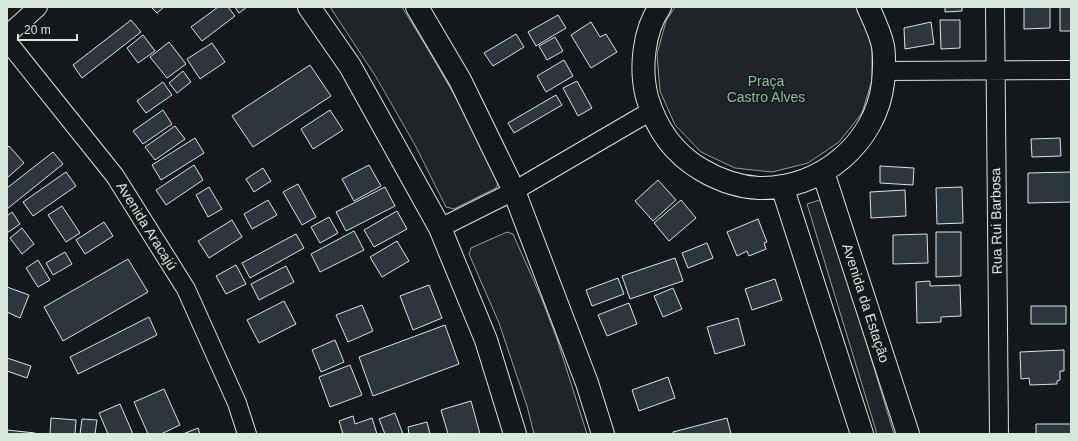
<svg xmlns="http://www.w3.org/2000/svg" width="1078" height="441" font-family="Helvetica,sans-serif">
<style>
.green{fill:#202428;stroke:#939e99}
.building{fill:#2c363c;stroke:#d8e6dc}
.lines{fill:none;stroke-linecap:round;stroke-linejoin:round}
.minor-casing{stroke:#d8e6dc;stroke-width:20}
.tertiary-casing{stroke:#d8e6dc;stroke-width:24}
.minor{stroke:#14181c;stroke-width:18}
.tertiary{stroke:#14181c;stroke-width:22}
.labels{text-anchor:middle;stroke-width:3;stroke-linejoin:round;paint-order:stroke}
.park-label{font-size:14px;fill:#8ac095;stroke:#14181c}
.street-label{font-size:14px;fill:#d8e6dc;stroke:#14181c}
</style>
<rect width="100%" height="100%" fill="#14181c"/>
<path class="green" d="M330,7h72c35,56 67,113 98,172l-4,9 -42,21 -8,-2 -31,-62 -39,-68z
M675,7h182l4,6 11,32v35l-10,33 -23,29 -31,21 -36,9 -37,-4 -34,-16 -26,-27 -15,-34 -3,-37 9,-33z
M823,199l71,235h-17l-70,-230z
M507,232l6,2 28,63 16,42 30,95h-53l-7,-28 -28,-83 -30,-69 2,-6z"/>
<path class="building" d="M151,7h13l-7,6z
M218,7h10l7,9 -33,25 -11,-14z
M235,7h12l-8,6z
M945,7h17v4l-17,1z
M1024,7h26v21l-26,1z
M1060,7h11v24h-11z
M558,15l8,13 -30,18 -8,-14z
M131,20l10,12 -59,46 -9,-13z
M940,20h20v28l-19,1z
M591,22l9,15 6,-3 11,18 -26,16 -20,-33z
M931,22l3,22 -29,5 -1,-21z
M516,34l8,13 -31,19 -9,-13z
M143,35l12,16 -17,12 -11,-15z
M555,37l8,14 -16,9 -8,-14z
M169,42l17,22 -19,14 -17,-21z
M212,43l13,19 -25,17 -13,-20z
M564,60l9,16 -27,16 -9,-16z
M310,65l21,31 -78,51 -21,-31z
M183,71l8,11 -14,11 -8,-10z
M577,81l15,27 -14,8 -15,-28z
M163,82l9,13 -26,18 -9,-12z
M556,95l6,10 -48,28 -6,-10z
M163,110l9,14 -29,20 -10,-13z
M330,110l13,20 -30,19 -12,-20z
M175,126l10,13 -30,21 -10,-13z
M195,138l9,15 -43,27 -9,-15z
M1060,138l1,18 -29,1 -1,-18z
M9,146l15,17 -17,15v-30z
M53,152l10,12 -56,45v-21z
M194,165l9,15 -37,25 -10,-15z
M369,165l12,21 -27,15 -12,-22z
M880,166l34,2 -1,17 -33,-2z
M263,168l8,13 -17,11 -8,-13z
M66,172l10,14 -43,30 -10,-14z
M1071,172v30l-43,1v-30z
M658,180l18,20 -23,21 -18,-20z
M298,184l18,33 -14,8 -19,-33z
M209,187l13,22 -14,8 -12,-22z
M385,187l10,19 -49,25 -10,-19z
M962,187l1,36 -26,1 -1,-36z
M905,190l1,26 -35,2 -1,-26z
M268,200l9,15 -25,14 -8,-15z
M681,200l15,18 -27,23 -15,-18z
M62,206l18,27 -14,9 -18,-27z
M397,211l10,18 -33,18 -10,-17z
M12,212l8,12 -13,9v-17z
M329,217l9,16 -18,10 -9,-16z
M758,219l9,23 -3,1 2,6 -17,7 -2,-5 -10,5 -10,-24z
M232,220l10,17 -33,21 -11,-17z
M104,222l9,14 -28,18 -9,-14z
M22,228l12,16 -12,10 -12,-16z
M354,231l10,19 -44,22 -9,-18z
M936,232h25v44l-25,1z
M296,234l8,14 -54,30 -8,-15z
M927,234l1,29 -35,1v-29z
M397,241l12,20 -27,16 -12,-20z
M707,243l6,15 -25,10 -6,-15z
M65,252l7,12 -19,11 -7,-12z
M675,258l8,23 -53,18 -8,-23z
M128,259l20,33 -85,49 -19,-34z
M38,260l12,20 -12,7 -12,-19z
M236,265l10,19 -20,10 -10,-18z
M286,266l8,16 -35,18 -8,-16z
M618,278l6,16 -32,12 -6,-16z
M775,279l7,21 -30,10 -7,-21z
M930,281v5l30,-1 1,31 -20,1v5l-24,1 -1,-41z
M429,285l13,33 -29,12 -13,-34z
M7,287l22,8 -9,23 -13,-6z
M673,288l9,21 -19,8 -9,-21z
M284,301l12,23 -37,19 -12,-23z
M629,303l8,21 -30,12 -9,-21z
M362,305l11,26 -25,11 -12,-27z
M1031,306h35v18h-35z
M149,317l8,18 -79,39 -8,-17z
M738,318l7,27 -30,9 -8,-27z
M445,325l14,39 -86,32 -14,-39z
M335,340l9,22 -23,10 -9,-22z
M1064,350v21h-4v9l-3,1v3l-27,1 -1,-7 -8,1 -1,-27z
M7,358l24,8 -4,12 -20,-7z
M350,365l12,30 -32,12 -11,-30z
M668,377l7,21 -36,13 -7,-21z
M164,389l16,36 -19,9h-13l-14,-32z
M471,401l9,33h-32l-7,-24z
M120,404l13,30h-25l-9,-21z
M395,413l8,21h-18l-6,-15z
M353,416l2,8 17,-6 5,16h-34l-4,-13z
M51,418l25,2 -1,14h-25z
M727,418l4,16h-57l-1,-2z
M82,419l15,1 -2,14h-15z
M427,422l3,12h-21l-1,-7z
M1036,424h35v10h-35z
M198,428l2,6h-17z
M7,430l28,3v1h-28z"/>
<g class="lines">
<g class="minor-casing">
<path id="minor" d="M995,7l4,427
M7,35l31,-28
M7,41l108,135 71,113 51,114 10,31
M884,71l187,-1
M440,228l74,-37 137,-80"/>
</g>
<g class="tertiary-casing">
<path id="tertiary" d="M309,7l41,59 90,162 46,112 29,94
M417,7l43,73 54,111 73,192 16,51
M660,7c-17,24 -20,63 -13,90 9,31 27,57 55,73 17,10 37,17 57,18 61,2 117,-45 124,-105 1,-12 2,-25 0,-37 -3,-14 -9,-26 -15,-39
M823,172l85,262
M782,186l80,248"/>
</g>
<use href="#minor" class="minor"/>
<use href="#tertiary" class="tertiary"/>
</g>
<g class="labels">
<g class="park-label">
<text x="766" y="86">Praça<tspan x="766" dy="16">Castro Alves</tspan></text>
</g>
<g class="street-label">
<text transform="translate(996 221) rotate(-91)" y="5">Rua Rui Barbosa</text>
<text transform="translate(147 226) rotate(58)" y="5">Avenida Aracajú</text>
<text transform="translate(866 303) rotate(72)" y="5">Avenida da Estação</text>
</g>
</g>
<rect width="1078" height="441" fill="none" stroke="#d8e6dc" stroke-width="16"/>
<path d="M18 34v6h59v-6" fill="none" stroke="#d8e6dc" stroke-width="2"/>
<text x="24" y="34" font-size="12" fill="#d8e6dc" stroke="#14181c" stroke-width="3" paint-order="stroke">20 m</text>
</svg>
